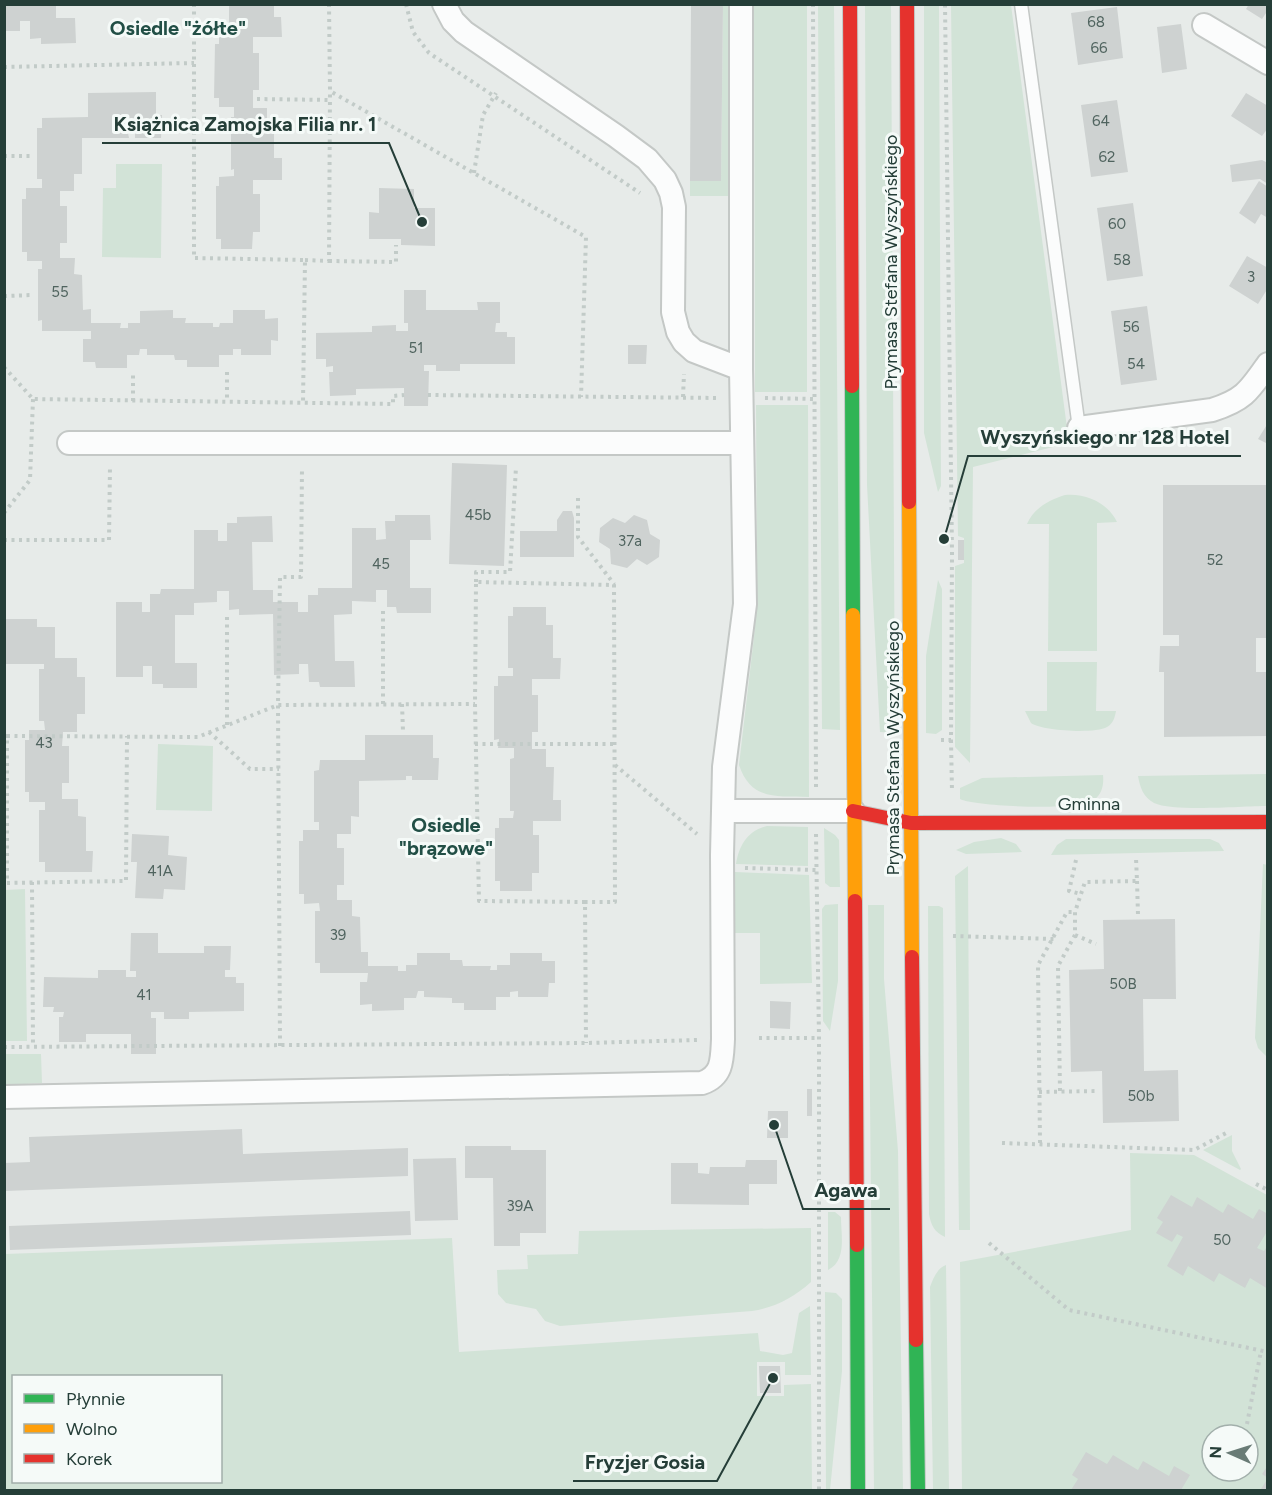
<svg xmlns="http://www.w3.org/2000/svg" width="1272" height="1495" font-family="Figtree,sans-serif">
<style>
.green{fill:#d2e3d7;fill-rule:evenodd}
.building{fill:#ced2d1}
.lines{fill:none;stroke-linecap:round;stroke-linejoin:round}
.lane-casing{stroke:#c4c8c6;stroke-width:15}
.street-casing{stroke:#c4c8c6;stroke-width:26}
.fast-casing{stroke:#c3c9c6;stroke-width:16}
.slow-casing{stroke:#c3c9c6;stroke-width:16}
.jam-casing{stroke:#c3c9c6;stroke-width:16}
.path{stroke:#c2cbc8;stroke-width:4;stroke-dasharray:3 4.5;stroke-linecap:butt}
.lane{stroke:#fbfcfc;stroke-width:12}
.street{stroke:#fbfcfc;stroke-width:22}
.fast{stroke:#30b455;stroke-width:14}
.slow{stroke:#ff9f0a;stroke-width:14}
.jam{stroke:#e5322d;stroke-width:14}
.labels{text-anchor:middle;stroke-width:6;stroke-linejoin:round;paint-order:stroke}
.number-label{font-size:15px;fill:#50645f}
.street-label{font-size:18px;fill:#253e38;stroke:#f5faf8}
.neighbourhood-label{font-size:20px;font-weight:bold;fill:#224f46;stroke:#f5faf8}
.leader{fill:none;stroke:#253e38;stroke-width:2}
.callout-dot{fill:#253e38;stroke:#f5faf8;stroke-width:2}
.callout-label{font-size:20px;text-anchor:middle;font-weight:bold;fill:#253e38;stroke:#f5faf8;stroke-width:6;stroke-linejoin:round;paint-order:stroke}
</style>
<rect width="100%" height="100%" fill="#e7ebe9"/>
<path class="green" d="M723,5h7v191h-40v-15h31z
M754,5h53v387h-52z
M818,5h16l6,725 -18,-1z
M865,5h26l4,728 -15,-1 -13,-247z
M924,5h15l2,481 -3,6 -14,-59z
M951,5h60l58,438 -96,24 -3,296 -15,-16v-181l9,-3v-25l-6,-2z
M116,164h46l-1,94 -59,-1 1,-69h13z
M756,405h52l1,392c-32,-1 -58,4 -70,-32l15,-128 3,-44z
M1065,495c21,-2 43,8 52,27l-20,1v128h-49l1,-127h-22c7,-16 22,-24 38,-29z
M938,580l4,9v141l-6,4 -10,-1v-77z
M1047,662h50l-1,49h20c-1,6 -3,13 -9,16 -12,7 -65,4 -76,-4l-6,-12h22z
M158,744l55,2 -1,65 -56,-1z
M1267,774v32c-23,0 -94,6 -113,-3 -11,-6 -14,-16 -16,-27z
M1103,775c1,10 -1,19 -9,25 -12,11 -118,7 -134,-1v-11l22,-10z
M767,826l41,1v39l-72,-2c3,-18 11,-33 31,-38z
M824,828l11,7 4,5 1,47h-10l-5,-4z
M1001,838l15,6 6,8 -56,2 -10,-4 18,-8z
M1066,839h144l9,4 5,8 -173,4 6,-10z
M1263,864l5,1 -1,192 -9,-9 -3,-10z
M968,866l2,364h-11l-4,-354z
M735,872l74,3 3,108 -52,1v-51h-26z
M25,889l2,152h-22v-151z
M838,904v77l-8,50 -7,-10 -1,-112 3,-4z
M868,905h16v74l14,172 5,339h-29z
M928,906h11l4,2 2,329c-11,-5 -14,-12 -16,-23z
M5,1054h36l1,29 -37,2z
M1232,1135v16l9,18 -1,1 -37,-20z
M1130,1153l64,2 73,40v295h-305l-2,-228 171,-32zM1212,1435h36v36h-36z
M828,1212h7l6,5c0,18 6,44 -13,53z
M811,1228v54c-18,16 -35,25 -59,29l-192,15 -15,-5 -9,-12 -30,-6 -8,-9 -1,-24 31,-1 -1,-14 51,-1 1,-23z
M452,1238l7,114 299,-19 2,18 23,4 9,-2 7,-40 11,-7 1,69h-26v-13h-28v34h27v-11l27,-1 1,106h-807v-236zM14,1376h206v106h-206z
M946,1265l3,225h-16l-3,-203c3,-8 7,-19 16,-22z
M825,1292l11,1 6,6v72l-12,119h-4z"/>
<path class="building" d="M4,4h52v14h19l1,25 -35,1v-6l-11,1v-18h-10v10h-16z
M691,4h32l-2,177h-31z
M1249,4h19v6l-6,9 -16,-10z
M229,5h45v12h7l1,20h-29v16h6v37h-6v18h14v17h7v33h8v22h-29v14h7v38h-7l-1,17h-31v-10h-5v-53h3v-9l15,-1v-7l-3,1v-53h3v-10h-15v-9h-5l1,-54h4v-9l15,-1v-8h-5z
M1117,7l6,51 -45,7 -7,-52z
M1181,24l6,45 -25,4 -5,-46z
M156,92v23h6l-1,23h-26v-5h-7l1,5h-47v36h-8v17h-14v15h7v37h-7v15h15l-1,16 8,1 1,35 8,-1v14h30l-1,5h8v-5h12v-12l33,-1v8h13l-1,5h28v4h6l1,-4h13v-13h32v9l13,-1v23l-7,-1v15h-30v-6h-8v6h-14v12h-32v-7h-12l-1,-5h-27v-6h-7l-1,6h-12v13h-31l-1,-6h-12v-23h8v-8h-49v-11l-4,1v-52h4v-8h-15v-9h-5v-53h4v-11h16v-9h-5v-51h5v-10l46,-1v-24z
M1246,93l22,13v22l-6,8 -31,-20z
M1117,100l11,72 -37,5 -10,-72z
M1262,160l6,3v21l-8,-5 -28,3 -2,-17z
M1259,181l9,6v31l-7,-4 -6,10 -16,-11z
M379,188l35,1v19h21v38l-34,-1v-6h-32v-27l10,1z
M1133,203l10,73 -36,5 -10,-73z
M1247,256l21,12v20l-10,16 -29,-18z
M404,290h22v20h52l-1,-8h23v21h-4l-1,9h12v5h8v27h-55v7h-24v-6h-12v6h5l-1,35h-24v-18l-48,1v6l-26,1 -1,-24h4v-6l-7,1v-8h-10v-26l56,-1v-6l24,-1v6h12v-8h-4z
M1147,306l10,74 -36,5 -10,-74z
M628,345h19l-1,19h-18z
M1268,423v21l-10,-5z
M452,463l55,2 -3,101 -55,-2z
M1163,485h103v153h-10v34h12v64l-104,1v-65h-5l1,-26h19v-11h-16z
M563,511h9l2,7v39h-54v-26h37v-11z
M395,515h35l1,25h-21v48h21v25h-34l-1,-6h-9v-17h-11v12l-24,-1v13l-18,1 1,46h19l1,26h-35l-1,-5h-10l-1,-18h-9v10l-25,1 -1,-61 -34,1v-6l-10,1v-19h-12v11l-23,1v12h-19v48h22v25h-34v-4h-11v-18h-9v11h-27v-75h26v10h8v-18h10l1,-5h33v-59h24v11h9v-18h10v-6l35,-1 1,26h-21l1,48h20v12h25v10h10v-17h10v-7h34v-60h24v12l10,-1 -1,-18h10z
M634,515l13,5 3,14 10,6 -1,17 -12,8 -10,-6 -10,9 -16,-4 -1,-15 -11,-7 1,-14 13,-10 12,5z
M958,540h6v20h-6z
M513,607h33v18h7v33h8l-1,21h-28v16h6v37h-6v17h14v18h8l-1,33h8v21h-28v14h6v38h-7v18h-32v-10h-5v-53h4v-10h14l1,-7h-4v-52l4,-1v-10h-16l1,-9 -5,1v-54h4v-10h15v-8h-5v-52h5z
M4,619h33v8h18v31h22v19h8v37h-8v18h-14l-1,14h7v37h-7v16h16v17l8,1v34h7l-1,21h-47v-10h-6v-52h6v-8h-16v-10h-4v-52h4v-10h16l-1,-9h-5v-52h5v-5h-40z
M365,735h68v23h6l-1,22h-26v-4h-6v4l-47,1v36l-8,-1v18h-14v14h7v37h-7v15h15v16l8,1 1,35h7v14h30v5h8v-6h11v-12h33v7h12l1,6h28l-1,4h7v-5h13v-12h32v8h13v22h-6l-1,14h-30v-6l-8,1v5h-14v13h-32v-7h-12v-5l-28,-1v-6h-6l-2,7h-12v12l-32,1v-7l-12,1v-23h7l1,-9h-48v-10h-5v-52h5l-1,-8 -15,1v-10h-5v-53h4v-11h16v-8h-5v-51l5,-1 1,-10h45z
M132,834l37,2 -1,19 19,2 -2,33 -21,-1 -1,10 -28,-1 2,-36h-6z
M1175,919l1,80h-33l1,72 34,-1 1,51 -76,2 -1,-52 -31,1 -2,-102 35,-1 -1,-49z
M131,933h27v20h46v-7h27l-1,24h-5v7h11v6h8v28l-55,1v7h-25v-7h-13v6h5v36h-25v-20h-45v8h-27v-25h4l1,-5h-11l1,-5h-11l1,-30 54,1v-8h28v7h10v-6h-6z
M770,1001l21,1 -1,27 -20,-1z
M807,1089h5v27h-5z
M768,1111h20v27h-21z
M242,1129l1,25 165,-6v28l-403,15 -1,-28 26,-1 -1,-25z
M465,1146h46v4h35v83h-26v13h-26l-1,-68h-28z
M456,1158l2,62 -43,1 -2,-62z
M746,1160h31v24h-28v21l-78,-1v-41h27v10l11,1 1,-7h35z
M1171,1195l21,12 5,-10 26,16 5,-9 25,15 6,-10 9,5v16l-11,18 7,3 4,-6v44l-18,-11 -5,10 -26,-15 -5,9 -26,-16 -5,10 -16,-10 16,-29 -6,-3 -5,8 -16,-9 7,-11 -6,-4z
M410,1211l1,24 -401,15 -1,-24z
M759,1366h21l1,27h-21z
M1086,1452l21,12 6,-9 25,15 5,-9 26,15 5,-10 16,9 -9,15h-110l7,-11 -6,-4z
M1268,1465v13l-6,-4z
M1268,1478v12h-5l-2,-1z"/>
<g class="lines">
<g class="lane-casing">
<path id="lane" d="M1021,4l58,424"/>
</g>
<g class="street-casing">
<path id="street" d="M444,4l9,17 11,11 152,104 31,23 18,21 6,13 3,14 -1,105 5,20 6,10 10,9 47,18
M1204,25l64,38
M1079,428l133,-18c32,-10 37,-19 56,-46
M69,443h673
M723,811h130
M4,1097l698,-14c21,-7 20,-24 21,-44l-1,-184 2,-88 21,-163 -4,-235v-365"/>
</g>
<g class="fast-casing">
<path id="fast" d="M852,386l1,229
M857,1245l1,245
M916,1340l2,150"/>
</g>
<g class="slow-casing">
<path id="slow" d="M909,502l3,455
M853,615l2,286"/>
</g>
<g class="jam-casing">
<path id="jam" d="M850,4l2,382
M907,4l2,498
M853,811l58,12 357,-1
M855,901l2,344
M912,957l4,383"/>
</g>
<path class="path" d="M194,4v254l111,2 -2,143
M329,4l1,87 256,146 -5,160
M406,4l7,28 16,21 211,140
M813,4l3,783
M4,67l190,-4
M257,99l73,1
M4,156h30
M474,173l9,-58 13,-22
M305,260l24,1 1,-169
M329,261l67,1v-17
M4,296l29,-1
M4,367l29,32 360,5v-8l11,-1
M227,372v30
M428,395l291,3
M683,397l1,-23
M765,398l50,1
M133,401v-28
M578,498v39l36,47
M4,513l26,-33 3,-81
M4,540h105l1,-74
M476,582v-10h34l6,-105
M383,611v93
M402,704l1,27
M227,725v-110
M209,732l41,37h29
M4,736h3v147l119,-2 1,-145
M7,736l191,1 80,-32 197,-1
M941,740h10l1,-188 -7,-548
M951,740l1,51
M475,744h139
M615,765l82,69
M816,834l3,204v452
M1076,860l-7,31 12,3
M745,868l71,2
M1137,881l1,34
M32,882l1,165
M585,902l-106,-1 -4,-197 1,-122 138,3 1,317h-30l1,141
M1075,935l21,9
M953,936l101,3
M759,1038h59
M280,1046l-2,-341 2,-128h21l1,-110
M4,1047l582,-4 112,-3
M1060,1091l-2,-125 17,-31v-23l10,-30 52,-1 -1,-23
M1039,1092l60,-1
M1002,1143l192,7 34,-18
M1040,1143l-2,-178 29,-53h8
M1256,1184l12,6
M989,1243l80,67 199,42
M1247,1424l14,-73"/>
<use href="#lane" class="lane"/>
<use href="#street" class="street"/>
<use href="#fast" class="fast"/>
<use href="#slow" class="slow"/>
<use href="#jam" class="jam"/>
</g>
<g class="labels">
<g class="number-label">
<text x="1096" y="27">68</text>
<text x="1099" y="53">66</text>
<text x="1101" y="126">64</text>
<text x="1107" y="162">62</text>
<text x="1117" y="229">60</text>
<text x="1122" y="265">58</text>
<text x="1251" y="282">3</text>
<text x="60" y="297">55</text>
<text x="1131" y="332">56</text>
<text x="416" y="353">51</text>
<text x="1136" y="369">54</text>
<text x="478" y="520">45b</text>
<text x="630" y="546">37a</text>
<text x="1215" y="565">52</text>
<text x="381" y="569">45</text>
<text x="44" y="748">43</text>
<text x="160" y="876">41A</text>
<text x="338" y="940">39</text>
<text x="1123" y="989">50B</text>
<text x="144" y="1000">41</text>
<text x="1141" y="1101">50b</text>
<text x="520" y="1211">39A</text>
<text x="1222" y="1245">50</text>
</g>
<g class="street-label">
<text transform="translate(891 262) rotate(-90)" y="6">Prymasa Stefana Wyszyńskiego</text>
<text transform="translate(893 748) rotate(-90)" y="6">Prymasa Stefana Wyszyńskiego</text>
<text x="1089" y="810">Gminna</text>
</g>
<g class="neighbourhood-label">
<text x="178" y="35">Osiedle "żółte"</text>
<text x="446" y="832">Osiedle<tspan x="446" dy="23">"brązowe"</tspan></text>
</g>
</g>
<path class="leader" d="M422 222L389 143H102M944 539L968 456H1241M774 1125L803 1209H890M773 1378L717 1481H573"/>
<g class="callout-dot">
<circle cx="422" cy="222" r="6"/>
<circle cx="944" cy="539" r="6"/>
<circle cx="774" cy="1125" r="6"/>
<circle cx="773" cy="1378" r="6"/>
</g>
<g class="callout-label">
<text x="245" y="131">Książnica Zamojska Filia nr. 1</text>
<text x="1105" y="444">Wyszyńskiego nr 128 Hotel</text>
<text x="846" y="1197">Agawa</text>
<text x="645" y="1469">Fryzjer Gosia</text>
</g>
<rect width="1272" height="1495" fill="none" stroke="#253e38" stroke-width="12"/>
<rect x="12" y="1375" width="210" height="108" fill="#f5faf8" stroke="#a2afab" stroke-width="1.5"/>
<rect x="24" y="1394" width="30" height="9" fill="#30b455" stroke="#a2afab" stroke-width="1.5"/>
<text x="66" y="1405" font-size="18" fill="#253e38">Płynnie</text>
<rect x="24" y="1424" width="30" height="9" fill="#ff9f0a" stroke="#a2afab" stroke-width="1.5"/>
<text x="66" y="1435" font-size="18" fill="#253e38">Wolno</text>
<rect x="24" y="1454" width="30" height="9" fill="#e5322d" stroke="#a2afab" stroke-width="1.5"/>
<text x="66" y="1465" font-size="18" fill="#253e38">Korek</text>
<g transform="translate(1230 1453) rotate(273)"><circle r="28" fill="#f5faf8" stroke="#a2afab" stroke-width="1.5"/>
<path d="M0-4.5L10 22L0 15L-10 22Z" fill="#697b76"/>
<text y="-9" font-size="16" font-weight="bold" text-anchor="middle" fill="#253e38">N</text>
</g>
</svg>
